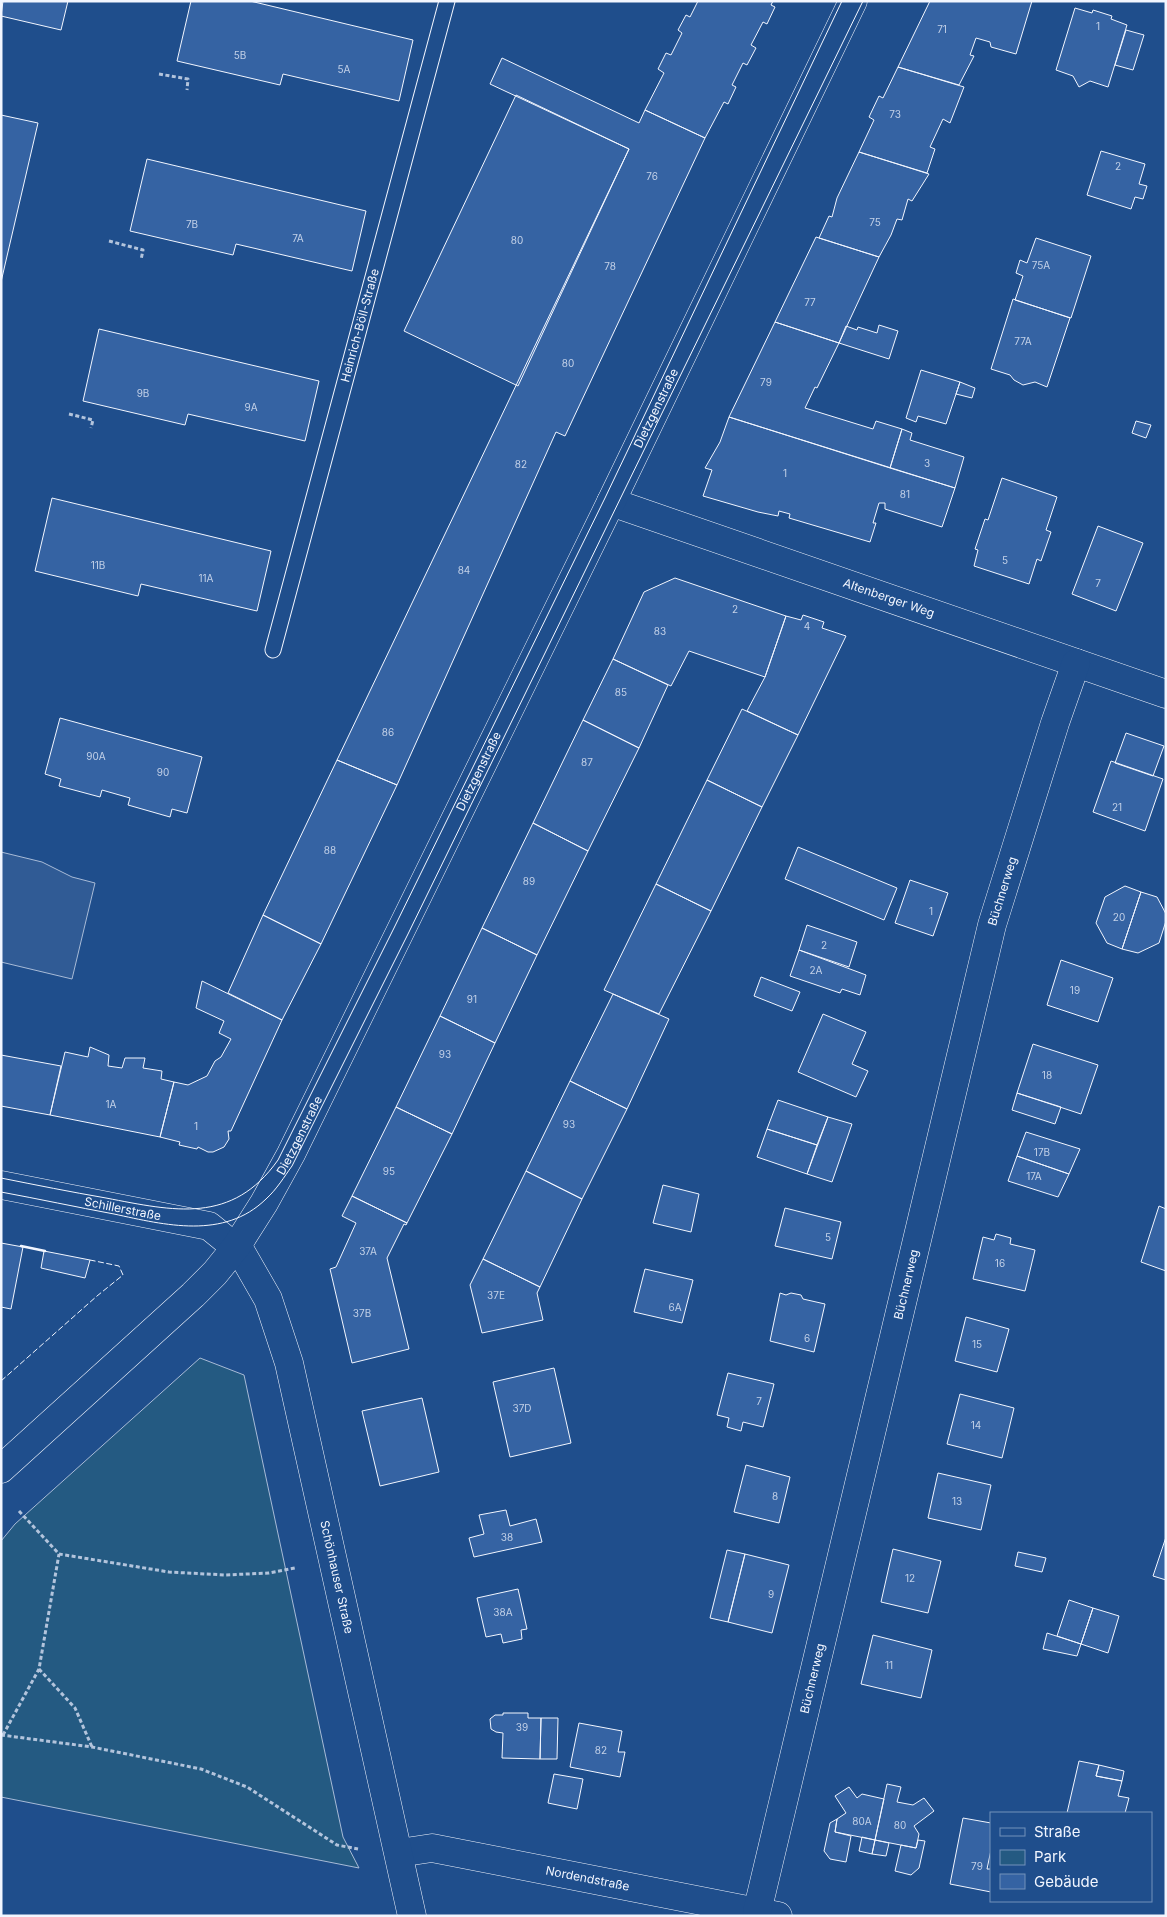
<svg xmlns="http://www.w3.org/2000/svg" width="1167" height="1917" font-family="Inter,sans-serif">
<style>
.green{fill:#245a82;stroke:#a8bbd7}
.parking{fill:#305b95;stroke:#a8bbd7}
.building{fill:#3563a3;stroke:#f2f6ff}
.lines{fill:none;stroke-linecap:round;stroke-linejoin:round}
.lane-casing{stroke:#f2f6ff;stroke-width:17}
.street-casing{stroke:#f2f6ff;stroke-width:29}
.secondary-casing{stroke:#f2f6ff;stroke-width:29}
.primary-casing{stroke:#f2f6ff;stroke-width:29}
.path{stroke:#b3c4dc;stroke-width:3;stroke-dasharray:4 2.5;stroke-linecap:butt}
.lane{stroke:#1f4e8c;stroke-width:15}
.street{stroke:#1f4e8c;stroke-width:28}
.secondary{stroke:#1f4e8c;stroke-width:28}
.primary{stroke:#1f4e8c;stroke-width:28}
.tram{stroke:#f2f6ff;stroke-width:1}
.fence{stroke:#f2f6ff;stroke-width:1;stroke-dasharray:6 2.5;stroke-linecap:butt}
.wall{stroke:#f2f6ff;stroke-width:2.5}
.labels{text-anchor:middle;stroke-width:4;stroke-linejoin:round;paint-order:stroke}
.number-label{font-size:10px;fill:#c3d1e8}
.street-label{font-size:12px;fill:#f2f6ff;stroke:#1f4e8c}
</style>
<rect width="100%" height="100%" fill="#1f4e8c"/>
<path class="green" d="M200,1358l44,17 99,462 16,31 -358,-71v-256l14,-17z"/>
<path class="parking" d="M1,852l41,10 30,15 23,6 -23,96 -71,-17z"/>
<path class="building" d="M3,1h65l-7,29 -60,-14z
M191,1h59l163,39 -14,61 -116,-27 -3,11 -103,-24z
M698,1h75l-2,4 4,2 -8,17 -4,-2 -12,23 5,3 -9,17 -4,-2 -11,22 4,2 -8,17 -4,-2 -19,36 -60,-28 19,-37 -6,-4 8,-16 5,2 11,-22 -4,-3 8,-15 4,2z
M930,1h102l-16,53 -25,-7 -1,-5 -14,-4 -6,17 4,1 -15,29 -61,-18z
M1075,8l17,5 1,-3 19,6 -1,3 16,6 -19,62 -18,-6 -11,6 -6,-11 -17,-6z
M1126,30l18,5 -11,35 -18,-5z
M502,58l137,65 6,-13 60,28 -140,298 -9,-4 -159,353 -60,-25 292,-611 -139,-65z
M898,67l66,20 -14,36 -7,-4 -13,28 5,2 -8,24 -68,-21 15,-32 -5,-3 10,-21 4,2z
M516,95l113,54 -111,237 -114,-55z
M1,115l37,8 -37,159z
M1101,151l44,13 -6,20 8,2 -4,13 -8,-2 -4,12 -44,-14z
M859,152l70,22 -17,27 -4,-2 -6,21 -5,-1 -6,16 -12,22 -60,-19 10,-22 3,1 5,-19z
M147,159l219,52 -14,60 -116,-27 -3,11 -103,-24z
M816,237l63,20 -40,86 -64,-21z
M1036,238l55,18 -20,62 -56,-18 8,-24 -7,-3 4,-13 7,3z
M1013,299l57,19 -23,69 -12,-5 -12,3 -9,-5 -4,-5 -19,-6z
M775,322l64,21 -22,45 -2,-1 -10,21 68,21 3,-8 26,8 -12,39 -161,-51z
M879,325l19,6 -9,28 -50,-16 7,-17 11,4 1,-3 19,6z
M99,329l220,52 -14,60 -117,-27 -3,11 -102,-24z
M921,370l39,12 -14,42 -28,-8 -2,6 -10,-4z
M960,382l15,6 -3,10 -16,-4z
M729,417l226,71 -13,39 -57,-18v-6h-6l-6,20h3l-6,19 -81,-24 1,-4 -11,-3 -1,5 -20,-4 -55,-16 9,-26 -7,-2 15,-26z
M1136,421l15,4 -5,13 -14,-5z
M902,429l10,4 -2,7 54,17 -9,31 -65,-20z
M1002,478l55,19 -11,33 5,2 -10,29 -4,-2 -8,25 -55,-18 4,-16 -3,-1 10,-30 3,1z
M52,498l219,53 -14,60 -116,-27 -3,12 -103,-25z
M1098,526l45,17 -27,68 -44,-17z
M675,578l111,38 -21,61 -76,-26 -18,35 -58,-27 31,-67z
M803,615l21,7 -2,6 24,8 -48,99 -51,-24 18,-34 21,-61 15,4z
M613,659l55,26 -29,63 -56,-28z
M742,709l56,26 -36,72 -55,-27z
M60,718l142,39 -15,56 -15,-4 -2,8 -42,-12 2,-7 -28,-8 -2,7 -41,-11 2,-7 -16,-5z
M583,720l56,28 -51,103 -55,-28z
M1126,733l38,13 -11,30 -38,-13z
M337,760l60,25 -76,159 -58,-29z
M1111,761l52,18 -18,52 -52,-19z
M707,780l55,27 -51,104 -55,-27z
M533,823l55,28 -51,104 -55,-27z
M798,847l99,41 -13,32 -99,-41z
M910,880l38,13 -15,43 -38,-13z
M656,884l55,27 -52,103 -55,-24z
M1125,886l16,6 -19,57 -15,-6 -11,-20 9,-26z
M1141,892l16,5 9,17v7l-7,22 -21,10 -16,-4z
M263,915l58,29 -39,76 -54,-27z
M807,925l50,17 -8,25 -50,-17z
M482,928l55,27 -42,88 -55,-27z
M799,950l67,25 -6,20 -18,-6 -2,4 -50,-17z
M1061,960l52,18 -15,44 -51,-17z
M761,977l39,15 -8,19 -38,-15z
M202,981l80,39 -51,111h-3l1,8 -5,8 -11,5h-5l-10,-5 -1,2 -18,-4 1,-3 -20,-5 14,-55 14,3 19,-9 8,-15 6,-4 10,-18 -12,-6 5,-12 -28,-13z
M613,994l56,25 -42,90 -57,-28z
M823,1014l43,18 -14,32 16,7 -12,26 -58,-25z
M440,1016l55,27 -43,91 -56,-27z
M1033,1044l65,21 -17,49 -64,-21z
M90,1047l19,8 -1,11 14,2 3,-10h20l-2,10 19,3 -1,8 13,3 -14,55 -110,-22 15,-63 23,5z
M1,1055l60,11 -11,49 -49,-9z
M570,1081l57,28 -45,90 -56,-28z
M1017,1093l44,14 -6,17 -43,-14z
M778,1100l50,17 -11,28 -50,-16z
M396,1107l56,27 -45,89 -55,-27z
M828,1117l24,7 -20,58 -25,-8z
M767,1129l50,16 -10,29 -50,-17z
M1026,1132l54,17 -11,25 -52,-18z
M1017,1156l52,18 -11,23 -50,-16z
M526,1171l56,28 -42,88 -57,-28z
M663,1185l36,9 -8,38 -38,-9z
M352,1196l55,27 -1,2 -2,-1 -17,34 22,91 -57,14 -22,-94 6,-2 20,-44 -14,-7z
M1159,1206l7,3v62l-25,-9z
M785,1208l56,14 -9,37 -57,-13z
M996,1234l15,4 -1,6 25,6 -10,41 -52,-12 10,-42 11,3z
M1,1243l22,4 -12,62 -10,-2z
M44,1251l46,9 -5,18 -44,-10z
M483,1259l57,28 -3,6 6,27 -61,13 -12,-48z
M645,1269l48,11 -11,43 -48,-11z
M780,1293l6,2 5,-2 10,2 2,4 22,5 -11,48 -44,-11z
M966,1317l43,12 -12,43 -42,-11z
M554,1368l17,75 -61,14 -17,-75z
M728,1373l46,11 -11,43 -20,-5 -2,9 -14,-4 2,-9 -12,-3z
M960,1394l54,14 -12,50 -55,-14z
M422,1398l17,74 -59,14 -18,-75z
M746,1465l44,12 -11,46 -45,-11z
M938,1473l53,12 -10,45 -53,-12z
M506,1510l4,16 26,-7 6,23 -68,15 -5,-19 15,-4 -5,-19z
M1166,1537v43l-13,-4z
M893,1549l48,12 -13,52 -47,-11z
M727,1550l18,4 -17,68 -18,-4z
M1018,1552l28,6 -4,14 -27,-6z
M745,1554l44,11 -17,68 -44,-11z
M518,1589l9,40 -6,1 1,9 -19,4 -2,-9 -15,3 -9,-39z
M1069,1600l24,8 -12,36 -24,-8z
M1093,1608l26,8 -11,37 -27,-9z
M1047,1633l34,11 -4,12 -34,-7z
M873,1635l59,15 -11,48 -60,-14z
M503,1713h25v5h13l-1,41 -38,-1 1,-25 -7,-1 -5,-3 -1,-10 5,-4h8z
M541,1718h17l-1,41h-17z
M579,1723l43,8 -4,21h7l-5,25 -50,-10z
M1079,1761l20,4 -3,11 26,5 -4,15 11,2 -4,15h-58z
M1099,1765l25,6 -2,10 -26,-5z
M554,1774l29,5 -6,30 -29,-6z
M887,1784l14,3 -4,15 16,3 11,-7 10,13 -20,15 5,8 -3,14 -41,-8z
M849,1787l8,11 5,-4 22,5 -9,41 -40,-8 2,-13 9,-6 -11,-17z
M963,1818l28,5v27l-4,19h4v23l-41,-8z
M837,1819l-2,13 16,4 -5,26 -16,-3 -6,-8 6,-28z
M862,1837l13,3 -3,14 -13,-3z
M875,1840l14,3 -3,13 -14,-2z
M918,1840l7,1 -6,27 -8,7 -16,-4 6,-26 15,3z"/>
<g class="lines">
<g class="lane-casing">
<g id="lane">
<path id="s1" d="M273,650l174,-649"/>
</g>
</g>
<g class="street-casing">
<g id="street">
<path id="s2" d="M611,502l555,192"/>
<path id="s3" d="M399,1853l33,-5 346,68"/>
<path id="s4" d="M757,1912l235,-987 63,-202 21,-60"/>
</g>
</g>
<g class="secondary-casing">
<g id="secondary">
<path id="s5" d="M1,1185l208,41 32,26 27,47 21,64 123,553"/>
</g>
</g>
<g class="primary-casing">
<g id="primary">
<path id="s6" d="M1,1469l192,-174 22,-22 21,-26 28,-44 27,-49 320,-652 242,-501"/>
</g>
</g>
<path class="path" d="M159,74l29,5 -1,11
M109,241l34,9 -2,10
M69,414l24,6 -2,8
M19,1511l40,43 110,18 56,3 44,-2 26,-5
M39,1669l36,39 17,39
M1,1735l91,12 109,22 46,18 90,58 21,4
M3,1735l36,-66 20,-115"/>
<use href="#lane" class="lane"/>
<use href="#street" class="street"/>
<use href="#secondary" class="secondary"/>
<use href="#primary" class="primary"/>
<path class="tram" d="M1,1178c35,7 70,14 105,20 68,13 126,27 172,-38l116,-232 211,-430 237,-497
M1,1192c38,7 75,15 113,22 51,11 110,26 152,-15 11,-10 18,-22 26,-33l116,-232 455,-933"/>
<path class="fence" d="M1,1381l96,-85 26,-21 -4,-9 -29,-6"/>
<path class="wall" d="M21,1246l24,5"/>
</g>
<g class="labels">
<g class="number-label">
<text x="1098" y="30">1</text>
<text x="942" y="33">71</text>
<text x="240" y="59">5B</text>
<text x="344" y="73">5A</text>
<text x="895" y="118">73</text>
<text x="1118" y="170">2</text>
<text x="652" y="180">76</text>
<text x="875" y="226">75</text>
<text x="192" y="228">7B</text>
<text x="298" y="242">7A</text>
<text x="517" y="244">80</text>
<text x="1041" y="269">75A</text>
<text x="610" y="270">78</text>
<text x="810" y="306">77</text>
<text x="1023" y="345">77A</text>
<text x="568" y="367">80</text>
<text x="766" y="386">79</text>
<text x="143" y="397">9B</text>
<text x="251" y="411">9A</text>
<text x="927" y="467">3</text>
<text x="521" y="468">82</text>
<text x="785" y="477">1</text>
<text x="905" y="498">81</text>
<text x="1005" y="564">5</text>
<text x="98" y="569">11B</text>
<text x="464" y="574">84</text>
<text x="206" y="582">11A</text>
<text x="1098" y="587">7</text>
<text x="735" y="613">2</text>
<text x="807" y="630">4</text>
<text x="660" y="635">83</text>
<text x="621" y="696">85</text>
<text x="388" y="736">86</text>
<text x="96" y="760">90A</text>
<text x="587" y="766">87</text>
<text x="163" y="776">90</text>
<text x="1117" y="811">21</text>
<text x="330" y="854">88</text>
<text x="529" y="885">89</text>
<text x="931" y="915">1</text>
<text x="1119" y="921">20</text>
<text x="824" y="949">2</text>
<text x="816" y="974">2A</text>
<text x="1075" y="994">19</text>
<text x="472" y="1003">91</text>
<text x="445" y="1058">93</text>
<text x="1047" y="1079">18</text>
<text x="111" y="1108">1A</text>
<text x="569" y="1128">93</text>
<text x="196" y="1130">1</text>
<text x="1042" y="1156">17B</text>
<text x="389" y="1175">95</text>
<text x="1034" y="1180">17A</text>
<text x="828" y="1241">5</text>
<text x="368" y="1255">37A</text>
<text x="1000" y="1267">16</text>
<text x="496" y="1299">37E</text>
<text x="675" y="1311">6A</text>
<text x="362" y="1317">37B</text>
<text x="807" y="1342">6</text>
<text x="977" y="1348">15</text>
<text x="759" y="1405">7</text>
<text x="522" y="1412">37D</text>
<text x="976" y="1429">14</text>
<text x="775" y="1500">8</text>
<text x="957" y="1505">13</text>
<text x="507" y="1541">38</text>
<text x="910" y="1582">12</text>
<text x="771" y="1598">9</text>
<text x="503" y="1616">38A</text>
<text x="889" y="1669">11</text>
<text x="522" y="1731">39</text>
<text x="601" y="1754">82</text>
<text x="862" y="1825">80A</text>
<text x="900" y="1829">80</text>
<text x="977" y="1870">79</text>
</g>
<g class="street-label">
<text dy="4" stroke="none"><textPath href="#s1" startOffset="336">Heinrich-Böll-Straße</textPath></text>
<text dy="4" stroke="none"><textPath href="#s6" startOffset="1262">Dietzgenstraße</textPath></text>
<text dy="4" stroke="none"><textPath href="#s2" startOffset="294">Altenberger Weg</textPath></text>
<text dy="4" stroke="none"><textPath href="#s6" startOffset="858">Dietzgenstraße</textPath></text>
<text dy="4" stroke="none"><textPath href="#s4" startOffset="1050">Büchnerweg</textPath></text>
<text dy="4" stroke="none"><textPath href="#s6" startOffset="452">Dietzgenstraße</textPath></text>
<text dy="4" stroke="none"><textPath href="#s5" startOffset="124">Schillerstraße</textPath></text>
<text dy="4" stroke="none"><textPath href="#s4" startOffset="645">Büchnerweg</textPath></text>
<text dy="4" stroke="none"><textPath href="#s5" startOffset="594">Schönhauser Straße</textPath></text>
<text dy="4" stroke="none"><textPath href="#s4" startOffset="240">Büchnerweg</textPath></text>
<text dy="4" stroke="none"><textPath href="#s3" startOffset="192">Nordendstraße</textPath></text>
</g>
</g>
<rect width="1167" height="1917" fill="none" stroke="#f2f6ff" stroke-width="5"/>
<rect x="990" y="1812" width="162" height="90" fill="#1f4e8c" stroke="#7391ba"/>
<rect x="1000" y="1828" width="25" height="8" fill="#1f4e8c" stroke="#7391ba"/>
<text x="1034" y="1837" font-size="15" fill="#f2f6ff">Straße</text>
<rect x="1000" y="1850" width="25" height="15" fill="#245a82" stroke="#7391ba"/>
<text x="1034" y="1862" font-size="15" fill="#f2f6ff">Park</text>
<rect x="1000" y="1874" width="25" height="15" fill="#3563a3" stroke="#7391ba"/>
<text x="1034" y="1887" font-size="15" fill="#f2f6ff">Gebäude</text>
</svg>
